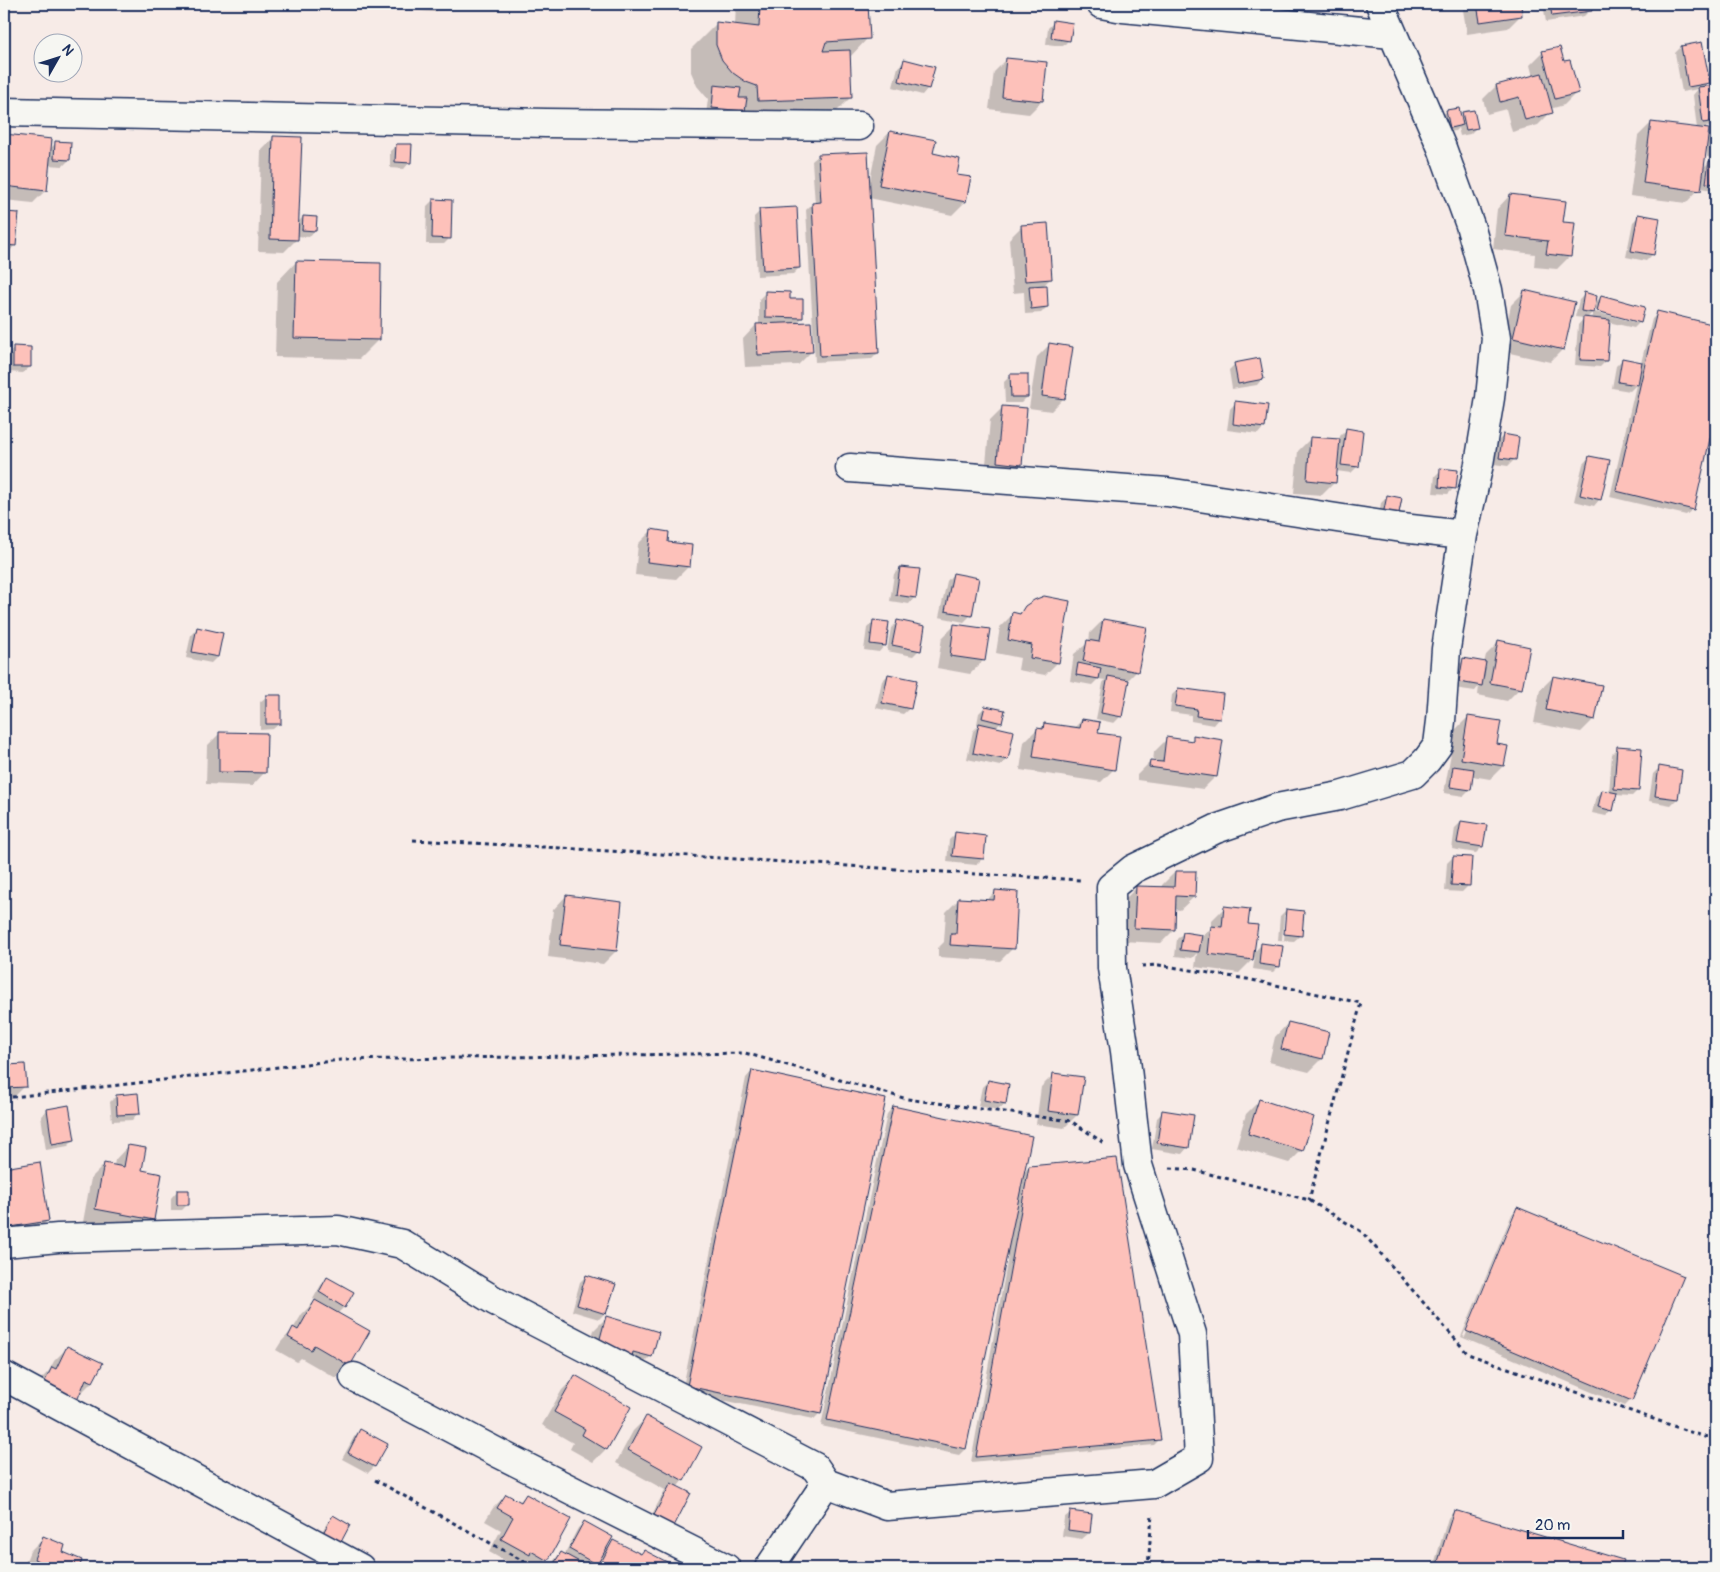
<svg xmlns="http://www.w3.org/2000/svg" width="1720" height="1572" font-family="Pangolin,sans-serif">
<style>
.shadow{fill:#0003;fill-rule:evenodd}
.building{fill:#fdc1ba;stroke:#1b2f5e}
.lines{fill:none;stroke-linecap:round;stroke-linejoin:round}
.minor-casing{stroke:#1b2f5e;stroke-width:31}
.path{stroke:#1b2f5e;stroke-width:3;stroke-dasharray:4 4;stroke-linecap:butt}
.minor{stroke:#f6f6f2;stroke-width:28}
</style>
<rect width="100%" height="100%" fill="#f7ebe7"/>
<filter id="ink" filterUnits="userSpaceOnUse"><feTurbulence type="fractalNoise" baseFrequency=".02" numOctaves="2"/><feDisplacementMap in="SourceGraphic" scale="10" xChannelSelector="R" yChannelSelector="G"/><feConvolveMatrix kernelMatrix="1 2 1 2 8 2 1 2 1" color-interpolation-filters="sRGB"/></filter>
<g filter="url(#ink)">
<path class="shadow" d="M364,4h79l-8,8 -71,-5z
M736,4h131l1,34 -19,20 2,39 -26,26 -119,-9 2,-15 -11,-13 -6,-14v-23l26,-26 18,2z
M1462,4h57l2,11 -13,13 -41,6z
M1543,4h46l1,6 -6,6 -38,6z
M1629,4h45l-3,2 -41,6z
M1054,22l15,18 -6,6 -17,-2 2,-16z
M1681,47l27,35 -5,6 13,-1v39l-17,2 7,10 8,-8 2,1v27l-9,-1v-13h-2l-3,25 7,-7 7,1v25l-2,2 -14,-2 -14,15 -56,-7 8,-60 13,-13 46,6 -4,-34 5,-6 -16,3 -7,-39z
M1543,52l20,11 14,29 -13,13 -14,4 1,3 -13,13 -26,7 -6,-23 -19,5 -4,-15 13,-13 37,-9 -3,-12z
M1007,59l35,42 -13,13 -40,-5 5,-37z
M905,61l23,27 -6,7 -29,-8 5,-20z
M1447,111l13,6 3,-3 14,13 -7,7 -10,2 -2,-8 -3,3 -11,2 -4,-16z
M890,132l42,22 24,22 13,2 -4,24 -13,13 -83,-17 9,155 -6,6 -57,3 -9,-152 6,-6h3l-3,-43 7,-6 50,30 8,-40z
M4,135l47,5 -1,9 6,-6 13,17 -6,6 -15,-1 -2,25 -13,13 -29,-3z
M274,137l23,86 6,-6 12,13 -6,7 -12,-1v3l-13,13 -26,-1 3,-101z
M397,145l13,17 -6,7 -14,-1v-17z
M1510,195l52,28 8,33 -13,13 -23,-2 1,-13 -42,-5 4,-40z
M433,200l17,38 -6,6h-18l1,-38z
M760,211l39,57 -6,6 -36,2 -3,-59z
M4,213l13,1 -2,31 -6,7 -5,-1z
M1639,216l14,38 -7,7 -20,-4 7,-35z
M1022,226l29,52 -8,8 4,21 -6,6 -16,1 -1,-22 -11,1 -4,-54z
M296,262l82,78 -19,19 -84,-2 2,-75z
M766,292l23,8 13,18 -6,6 15,28 -13,13 -53,2 -2,-28 13,-14h3v-26z
M1524,292l39,57 -13,13 -49,-11 10,-46z
M1585,294l9,10 7,-7 39,25 -6,6 -26,-6 -2,39 -6,6 -25,-2 3,-40 6,-7 -9,-1 4,-17zM1591,309l47,11v3l-47,-12zM1593,312l-2,7h-5z
M1658,313l58,14v92l-3,-1 -20,91 -7,6 -76,-18 26,-112 -6,6 -18,-3 4,-22 6,-6 19,3 11,-44z
M1050,344l14,54 -13,13 -22,-3 8,-51z
M14,348l16,19 -7,6 -16,-1 1,-18z
M1235,364l28,14 -6,7 -25,4 -3,-19z
M1011,375l16,22 -6,6h-16l-1,-21z
M1236,402l28,25 -6,7 -31,-4 3,-21z
M1003,407l18,57 -13,13 -23,-2 5,-55z
M1346,430l12,36 -7,7 -15,-2 -1,11 -13,13 -28,-2 4,-42 13,-13 28,3 1,-5z
M1503,436l15,2 -4,22 -6,6 -14,-2 3,-22z
M1589,457l11,42 -6,7 -20,-5 9,-37z
M1441,470l13,18 -6,6 -15,-1 2,-17z
M1387,497l13,2 -22,22 3,-18z
M651,531l16,12 22,23 -13,13 -41,-4 3,-31z
M900,568l15,29 -6,7 -19,-3 4,-27z
M953,574l25,5 -8,37 -6,6 -25,-5 8,-36z
M1026,607l32,55 -13,13 -27,-5 2,-12 -24,-5 4,-26 13,-13 5,1z
M1103,620l34,51 -10,10 -7,36 -6,6 -18,-4 7,-36 2,-3 -7,-1 -6,6 -22,-4 4,-27 15,-12 1,-9z
M873,622l12,23 -6,7 -15,-2 3,-22z
M898,622l21,28 -6,6 -26,-5 4,-23z
M955,625l28,36 -13,13 -33,-6 5,-30z
M197,628l20,29 -6,6 -25,-5 5,-23z
M1499,642l21,46 -13,13 -29,-6 1,-9 -4,5 -21,-3 4,-22 6,-6 20,3 2,-8z
M888,675l22,33 -7,6 -27,-6 6,-27z
M1553,677l41,42 -13,13 -47,-9 6,-33z
M1178,689l41,29 -6,7 -22,-4v-6l-21,-3 2,-17z
M267,696l13,27 -7,6 -13,1v-28z
M985,707l18,4 -2,12 -6,5 12,31 -7,7 -33,-7 6,-28 6,-6 -2,-1 2,-11z
M1468,717l28,28 7,21 -13,13 -18,-3 -2,14 -6,6 -20,-3 11,-63z
M1082,720l15,14 17,35 -13,13 -81,-12 4,-28 13,-13h3l5,-5 29,4z
M220,733l45,39 -13,14 -46,-2 1,-38z
M1194,737l22,39 -13,13 -66,-9v-5l13,-13h3l1,-10 13,-13 22,3z
M1618,748l20,42 -6,6 -17,-1 -3,15 -6,6 -14,-3 4,-16 6,-6 7,2 3,-39z
M1660,767l17,32 -6,6 -22,-4 4,-27z
M1461,822l21,25 -6,6 -24,-4 3,-21z
M955,834l27,25 -6,6 -29,-3 2,-22z
M1453,857l15,29 -6,6 -17,-1 2,-28z
M1175,872l19,25 -14,13 -5,-1 -1,21 -13,13 -40,-2 3,-41 13,-13 25,1v-3z
M995,892l18,56 -13,13 -62,-4v-9l6,-6 2,-30 13,-13 27,2z
M566,896l50,55 -13,13 -55,-7 5,-47z
M1225,907l22,18 6,28 9,-9 17,22 -6,6 -20,-3 2,-12 -16,16 -44,-6 2,-14 -5,5 -17,-2 2,-17 6,-6 17,6 11,-11 1,-8z
M1286,910l15,25 -7,6 -16,-1 2,-24zM1284,915h2l-2,25h-2z
M1288,1023l34,36 -13,13 -40,-10 6,-25z
M4,1052l1,14 20,20 -13,13 -8,1z
M752,1071l68,342 -6,6 -132,-27 64,-314z
M1054,1074l23,41 -13,13 -28,-4 5,-37z
M988,1081l20,4 -3,19 -7,6 -20,-4 4,-19z
M116,1096l22,17 -6,7 -20,1 -2,-19z
M1259,1101l43,49 -13,13 -53,-16 10,-33z
M893,1107l130,67 6,-7 131,272 -6,6 -183,17 37,-205 -2,-1 -41,193 -6,6 -138,-29 66,-312z
M47,1110l27,30 -6,6 -22,4 -5,-34z
M1163,1112l25,35 -6,7 -30,-5 5,-31z
M128,1146l12,25 12,48 -13,13 -56,-10 8,-44 13,-13 10,1 1,-6z
M39,1163l8,58 -13,13 -30,5v-70z
M177,1191l11,13 -6,6h-11v-12z
M1518,1208l113,192 -6,6 -164,-69 51,-123zM1513,1214h3l-51,123 -2,-1z
M586,1276l19,37 -6,6 -27,-8 8,-29z
M328,1279l16,28 -7,7 12,51 -13,13 -35,-20 -4,4 -21,-12 5,-8 12,-13 9,-15 14,-14 -3,-1 8,-14z
M607,1317l51,16 -8,24 -13,13 -52,-11 9,-29z
M67,1348l34,16 -9,18 -13,13 -40,-14 10,-10 5,-10z
M575,1377l31,72 -13,13 -23,-13 3,-6 -31,-18 20,-35z
M646,1418l37,62 -37,46 19,-36 -49,-27 17,-32z
M360,1430l26,14 -12,23 -6,6 -26,-14 12,-22z
M506,1495l13,7 7,-7 21,65 -8,8h-14l-7,-4 -2,3 -27,-15 12,-22 -16,-9 8,-13z
M1454,1511l167,50 -2,7h-186l15,-50z
M1071,1512l18,21 -7,6 -20,-3 2,-18z
M333,1517l15,8 -8,17 -22,-3 9,-16z
M585,1522l20,28 9,-9 26,14 27,8 -2,5h-79l-3,-1 -1,1h-32l5,-9 6,-6 3,2 14,-27z
M43,1538l18,15 19,7 -3,8h-54l7,-17z"/>
<path class="building" d="M760,4h108l2,35 -44,3 -3,9 27,-1 2,48 -94,3 -1,-15 -11,-4 -13,-9 -11,-13 -6,-15v-23l43,5z
M1477,4h44l1,12 -42,6z
M1550,4h41l1,7 -40,5z
M1053,20l20,3 -3,18 -19,-3z
M1702,42l8,41 -22,4 -7,-41z
M1560,47l4,14 6,-1 9,33 -24,6 -13,-48z
M1006,58l41,4 -4,39 -41,-4z
M904,59l31,8 -6,22 -30,-8z
M1542,73l11,40 -28,7 -6,-23 -19,5 -4,-17z
M714,85l27,3 -2,10h8l-2,13 -33,-3z
M1716,85v36l-13,2 -5,-36z
M1459,108l4,17 -13,3 -4,-18z
M1474,110l4,18 -12,2 -4,-18z
M1651,122l58,7 -8,62 -58,-8z
M1713,129h3v23l-4,-1z
M890,131l46,9 -3,13 27,6 -3,16 14,2 -5,25 -87,-17z
M4,134l48,5 -5,52 -43,-5z
M273,136l29,1 -4,103 -28,-1z
M55,141l16,1 -1,18 -16,-1z
M396,144h16l-1,19 -16,-1z
M868,152l11,201 -59,3 -8,-153 9,-1 -3,-48z
M1709,161l7,1v22l-10,-1z
M1510,194l56,7 -3,21 12,1 -4,34 -25,-3 2,-13 -43,-5z
M433,199l19,1 -1,39 -19,-1z
M797,207l3,61 -37,2 -4,-61z
M4,212l15,1 -3,33 -12,-1z
M1638,214l22,4 -6,37 -23,-4z
M303,216l14,1 -1,14 -14,-1z
M1048,223l4,56 -27,2 -4,-56z
M296,261l85,2 -1,77 -86,-2z
M1047,285l1,22 -17,2 -2,-23z
M1524,290l51,12 -11,48 -51,-12z
M765,291l25,1v7h13v19l-38,-1z
M1584,292l13,4 -3,17 -13,-2z
M1601,295l44,12 -4,16 -44,-12z
M1657,311l59,14v87l-22,98 -78,-19z
M1583,317l27,3 -3,41 -27,-1z
M811,322l2,30 -55,3 -2,-31z
M1049,343l24,4 -8,52 -23,-3z
M13,346l18,1v20h-18z
M1260,358l4,21 -26,5 -4,-21z
M1622,358l20,4 -4,23 -20,-3z
M1010,374h18v23h-17z
M1235,401l33,4 -3,23 -32,-4z
M1002,406l25,2 -5,57 -25,-3z
M1346,428l17,3 -4,36 -18,-2z
M1503,434l16,3 -3,23 -17,-2z
M1310,437l30,2 -4,44 -29,-3z
M1589,456l21,4 -9,40 -21,-5z
M1440,468l18,2 -2,19 -17,-2z
M1387,495l15,3 -4,20 -15,-3z
M651,529l18,3 -1,10 24,3 -2,22 -43,-5z
M900,567l20,2 -4,29 -20,-3z
M953,573l26,5 -7,38 -27,-5z
M1044,596l26,5 -11,62 -29,-5 2,-13 -24,-5 4,-28 8,2 5,-8 9,-6z
M1103,619l44,8 -9,45 -55,-11 4,-21 12,2z
M873,620l16,2 -3,24 -16,-2z
M897,620l28,6 -4,25 -29,-6z
M954,624l36,5 -5,32 -35,-5z
M197,627l26,6 -5,24 -26,-5z
M1498,640l32,7 -8,42 -32,-6z
M1463,658l23,4 -4,24 -23,-4z
M1078,663l23,5 -2,11 -23,-4z
M888,674l29,6 -6,29 -29,-6z
M1108,676l21,4 -7,37 -21,-4z
M1553,676l49,9 -7,35 -49,-10z
M1178,688l45,6 -3,25 -24,-3 1,-7 -22,-3z
M266,695h15v29h-15z
M985,706l20,4 -3,13 -20,-5z
M1468,716l33,5 -4,23 11,2 -4,20 -43,-7z
M1082,719l18,3 -2,11 22,3 -5,34 -82,-13 4,-29 6,1 1,-6 36,5z
M979,723l35,8 -6,29 -35,-7z
M219,732l48,1 -1,40 -47,-1z
M1193,735l30,5 -6,37 -68,-10 1,-6 13,1 3,-25 27,4z
M1617,746l25,2 -3,43 -25,-2z
M1453,766l21,3 -3,21 -21,-3z
M1659,766l23,4 -4,29 -23,-3z
M1602,790l15,3 -4,18 -15,-4z
M1461,821l26,4 -4,22 -26,-4z
M955,832l31,4 -2,23 -32,-3z
M1453,856l19,1 -2,29 -19,-1z
M1175,871h21l-1,26 -19,-1 -1,34 -41,-2 2,-42 38,1z
M995,890l23,2 -3,57 -65,-4 1,-11h5l2,-36 36,2z
M566,895l56,7 -5,49 -57,-6z
M1224,906l26,3 -2,15 10,1 -5,35 -45,-6 3,-28 11,1z
M1286,909l18,2 -2,25 -18,-2z
M1183,932l19,3 -3,17 -19,-2z
M1261,943l22,3 -3,21 -21,-3z
M1288,1022l41,10 -6,27 -42,-10z
M4,1047l2,18 19,-1 2,23 -23,1z
M752,1070l134,29 -65,315 -134,-28z
M1053,1073l31,4 -6,38 -30,-4z
M988,1080l21,4 -3,20 -22,-4z
M138,1093l2,21 -23,1 -1,-20z
M1259,1099l55,18 -11,34 -55,-17z
M69,1105l6,35 -23,4 -5,-35z
M893,1106l139,30 -66,313 -139,-29z
M1162,1110l32,5 -5,33 -32,-5z
M128,1145l18,3 -4,22 20,4 -8,46 -59,-11 9,-46 20,4z
M1117,1158l44,282 -185,17 53,-291z
M40,1162l9,59 -45,7v-60z
M177,1190h12v15h-12z
M1517,1207l167,69 -52,125 -166,-70z
M586,1275l30,9 -10,30 -29,-9z
M327,1277l27,15 -9,16 -26,-16z
M315,1300l55,31 -20,35 -36,-21 -3,5 -23,-13 5,-10 5,3z
M606,1316l53,16 -7,25 -19,-5 -1,5 -34,-11z
M67,1346l36,17 -10,19 -7,-3 -10,24 -34,-16 10,-20 4,2z
M575,1375l56,32 -24,43 -25,-15 3,-6 -31,-17z
M646,1416l56,31 -18,34 -56,-31z
M360,1429l28,15 -13,23 -27,-14z
M671,1483l20,10 -19,37 -20,-11z
M506,1494l15,8 5,-8 45,25 -23,42 -17,-10 -1,4 -29,-16 12,-22 -16,-9z
M1454,1510l169,50 -3,8h-184z
M1070,1511l22,3 -2,19 -22,-3z
M333,1515l17,10 -9,17 -18,-9z
M584,1521l29,16 -16,28 -28,-16z
M43,1536l22,9 -2,7 19,8 -3,8h-35l2,-4 -12,-5z
M613,1540l28,14 3,-4 25,13 -3,5h-68z
M561,1552l24,13 -1,3 -32,-1z"/>
<g class="lines">
<g class="minor-casing">
<path id="minor" d="M1101,4l22,4 269,26
M4,112l542,11 313,3
M850,468l317,24 235,36 61,7
M4,1243l54,-5 280,-8 64,14 93,57 320,166 11,16 61,23 267,-22 45,-26 -7,-124 -54,-169 -13,-114 -13,-83 -1,-81 22,-18 83,-40 61,-21 63,-12 73,-22 14,-14 11,-15 3,-24 5,-72 17,-114 16,-71 11,-66 6,-60 -8,-48 -18,-65 -28,-77 -62,-144
M4,1376l356,192
M354,1377l146,77 226,114
M769,1568l57,-85"/>
</g>
<path class="path" d="M413,840c223,11 446,28 669,40
M1142,966l17,-1 88,14 114,24 -52,197
M4,1098l337,-38 404,-7 162,46 164,22 34,23
M1170,1168l24,2 115,30 53,32 106,122 248,87
M375,1480l161,88
M1148,1568l4,-54"/>
<use href="#minor" class="minor"/>
</g>
</g>
<rect width="1720" height="1572" fill="none" stroke="#f6f6f2" stroke-width="20"/>
<rect x="10" y="10" width="1700" height="1552" fill="none" stroke="#1b2f5e" stroke-width="2" filter="url(#ink)"/>
<g transform="translate(58 58) rotate(51)"><circle r="24" fill="#f6f6f2" stroke="#9ea6b7"/>
<path d="M0-4L9 19L0 12L-9 19Z" fill="#1b2f5e"/>
<text y="-8" font-size="14" font-weight="bold" text-anchor="middle" fill="#1b2f5e">N</text>
</g>
<path d="M1528 1530v8h95v-8" fill="none" stroke="#1b2f5e" stroke-width="2.5"/>
<text x="1535" y="1530" font-size="15" fill="#1b2f5e" stroke="#f6f6f2" stroke-width="4" paint-order="stroke">20 m</text>
</svg>
